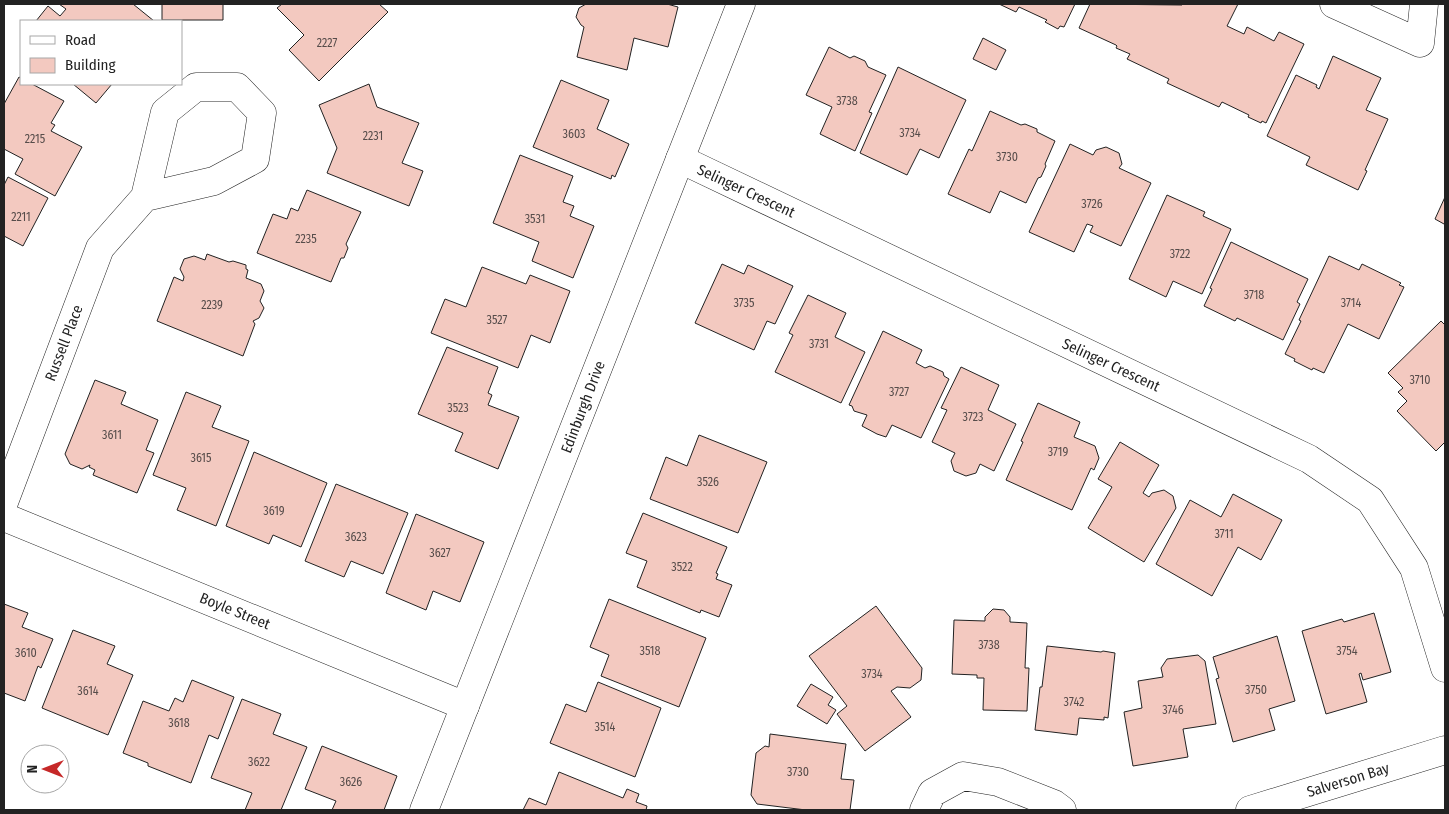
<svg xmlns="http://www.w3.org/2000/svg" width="1449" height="814" font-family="'Fira Sans Condensed',sans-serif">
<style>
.building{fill:#f3c9c0;stroke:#222}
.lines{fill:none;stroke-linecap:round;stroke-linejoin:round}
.minor-casing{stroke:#222;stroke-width:29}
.tertiary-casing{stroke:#222;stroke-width:29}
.minor{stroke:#fff;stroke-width:28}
.tertiary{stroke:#fff;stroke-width:28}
.labels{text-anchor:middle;stroke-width:4;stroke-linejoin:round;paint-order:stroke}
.number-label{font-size:12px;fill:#564c4a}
.street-label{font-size:15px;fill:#222;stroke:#fff}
</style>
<rect width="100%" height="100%" fill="#fff"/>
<path class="building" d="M59,4h74l21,17h-118l12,-15 12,10 6,-7z
M162,4h61v16h-61z
M282,4h97l9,8 -69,69 -30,-31 15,-15 -27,-27z
M586,4h81l11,3 -10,40 -34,-9 -7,32 -50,-13 7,-30 -3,-2 -5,-8 3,-9z
M999,4h76l-11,23 -4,-1 -2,3 -13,-7 2,-2 -28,-13 -3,5z
M1090,4l92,1 1,-1h55l-11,22 17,8 3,-7 27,14 5,-9 25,12 -38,79 -4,-2 -1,2 -13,-6 1,-2 -27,-13 -3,5 -52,-24 2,-4 -42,-20 3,-5 -14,-6 1,-2 -1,-1 -37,-17z
M983,38l23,12 -10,20 -23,-11z
M829,47l21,11 4,-2 11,5 3,6 18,8 -17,37 3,1 -17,38 -35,-17 12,-27 -26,-12z
M1333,56l48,22 -15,32 22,9 -23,51 2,1 -9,19 -52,-25 4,-8 -43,-21 29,-61 21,10 -1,2 3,2z
M898,67l68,33 -27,58 -19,-9 -13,26 -47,-22z
M19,77l2,1v6h11l32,17 -13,22 4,2 -4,6 31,16 -27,49 -40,-22 8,-15 -19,-10v-45z
M561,80l48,20 -12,29 32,15 -14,33 -3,-2 -1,4 -78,-32z
M73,84h39l-16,19z
M369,84l8,23 42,16 -17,40 21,8 -14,35 -82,-33 10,-25 -18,-43z
M990,111l31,14 4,-1 12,5v3l18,9 -10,23 1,2 -5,11 -3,1 -12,25 -26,-12 -10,22 -42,-19 21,-45 3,2z
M1070,144l23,11 3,-5 10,-3 13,6 3,11 -3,4 32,15 -30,63 -31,-14 3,-6 -6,-2 -13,28 -45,-20z
M520,155l53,21 -10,26 11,4 -4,10 24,10 -21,52 -41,-17 7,-19 -46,-19z
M8,177l40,21 -25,48 -19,-10v-51z
M307,190l54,22 -15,32 2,4 -4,10h-3l-10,24 -74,-29 16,-39 14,5 4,-11 7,3z
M1167,195l38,17 -2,4 28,13 -29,65 -29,-13 -7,16 -37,-18z
M1445,197v26l-1,1 -9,-5z
M1231,242l77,37 -11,23 3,2 -17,36 -46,-22 -2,3 -31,-15 8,-17 -2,-1z
M207,254l22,8 4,-1 13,4v4l2,1 -2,8 15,6 3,7 -4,10 4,7 -5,10 -6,3 2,3 -12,32 -86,-35 17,-44 9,4 1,-4 -4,-8 4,-10 10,-3 11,4z
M1329,256l30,14 3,-6 39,19 -2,2 5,2 -25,52 -31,-15 -24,49 -11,-5 -1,2 -18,-9 1,-2 -10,-5 16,-33 -2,-1z
M722,264l22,10 4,-9 45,21 -18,38 -8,-3 -13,29 -59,-27z
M482,267l44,17 4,-9 40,16 -20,52 -19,-8 -13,33 -87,-35 14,-34 21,8z
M808,295l38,18 -11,24 30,15 -24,51 -66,-31 18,-37 -4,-2z
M1441,321l4,4v117l-9,9 -39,-40 10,-10 -9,-9 5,-4 -15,-15z
M883,331l39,19 -6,13 9,5 5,-2 13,6 1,4 5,3 -28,59 -29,-13 -6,12 -9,-3 -15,-8 5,-11 -13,-4 -2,-5 -3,-1z
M447,347l51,20 -10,26 4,2 -4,10 31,12 -21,52 -43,-18 8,-18 -45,-19z
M961,367l38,18 -11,25 28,14 -22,47 -14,-7 -4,9 -10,3 -12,-5 -3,-10 4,-8 -23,-11 15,-32 -6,-2z
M95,380l31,12 -5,12 37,16 -12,30 8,3 -17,40 -44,-18 2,-5 -6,-3 1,-2 -8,4 -12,-5 -5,-10z
M186,392l35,14 -9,21 37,14 -33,85 -39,-16 9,-22 -33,-13z
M1038,403l42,19 -6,15 21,9 4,12 -5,12 -3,-2 -19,42 -66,-30 17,-38 -2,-1z
M699,435l68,27 -29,71 -88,-34 16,-42 21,9z
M1120,442l39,23 -16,28 6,4 3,-4 12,-3 9,6 3,12 -32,54 -56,-34 24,-41 -14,-8z
M254,452l73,31 -26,64 -28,-12 -4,9 -43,-18z
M336,484l72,29 -25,61 -32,-13 -7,16 -39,-16z
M1233,494l49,26 -21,40 -23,-13 -26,49 -56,-32 34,-64 31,17z
M643,513l84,34 -11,26 2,1 -2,5 16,6 -13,32 -18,-7 -1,3 -63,-26 10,-26 -21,-8z
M416,514l68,28 -24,60 -27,-11 -7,19 -40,-17z
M609,599l97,39 -27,69 -78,-31 8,-21 -19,-8z
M4,604l24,9 -6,14 31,12 -12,29 -3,-2 -13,35 -21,-8z
M876,606l46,62 -1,12 -11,8 -13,-1 -6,4 20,26 -46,34 -28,-37 10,-8 -38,-50z
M993,609l11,1 6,7v5l17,1 -2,45h4l-2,43 -44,-1 1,-32h-7v-3l-25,-1 2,-54 31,1v-4z
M1374,613l17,59 -28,8 -2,-7 -2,1 8,28 -41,12 -24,-83 40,-12 2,3z
M73,630l42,16 -8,18 26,11 -25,60 -66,-27z
M1277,636l18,65 -26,8 6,21 -42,12 -17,-63 3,-1 -6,-21z
M1047,646l54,6 2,-1 12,2 -7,65 -4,-1v3l-25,-2 -2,17 -42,-5 5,-43h2z
M1198,655l7,6 11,63 -33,5 5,28 -55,9 -9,-54 18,-4 -4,-27 25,-4 -2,-9 6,-9z
M192,680l42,17 -16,42 -9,-4 -18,48 -43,-17v-3l-25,-10 20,-52 26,10 6,-13 8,4z
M598,682l63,26 -26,69 -85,-34 16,-39 20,8z
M811,684l22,13 -5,8 8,5 -9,14 -30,-18z
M242,699l39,15 -8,20 34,13 -26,63h-36l7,-17 -41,-15z
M770,734l76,10 -5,35 13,1 -4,30h-44l-49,-6 -6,-9 5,-42 9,-7 4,1z
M322,746l75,30 -13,34h-52l4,-9 -31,-12z
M559,772l64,26 4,-9 12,5 -3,8 11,4 -1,4h-123l6,-12 17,7z"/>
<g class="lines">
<g class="minor-casing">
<path id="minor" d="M1334,4l86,39 4,-39
M680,159l629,300 61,41 44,68 31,100
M4,502l96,-254 45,-51 20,-85 31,-25h41l25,26 -7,46 -41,22 -69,16
M4,517l461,189
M924,810l8,-17 31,-17 35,6 56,22 8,6
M1250,810l195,-60"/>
</g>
<g class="tertiary-casing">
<path id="tertiary" d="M424,810l317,-806"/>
</g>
<use href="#minor" class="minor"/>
<use href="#tertiary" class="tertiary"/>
</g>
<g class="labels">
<g class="number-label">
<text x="327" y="47">2227</text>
<text x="847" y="105">3738</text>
<text x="910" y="137">3734</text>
<text x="574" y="138">3603</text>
<text x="373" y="140">2231</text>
<text x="35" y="143">2215</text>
<text x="1007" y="161">3730</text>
<text x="1092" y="208">3726</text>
<text x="21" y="221">2211</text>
<text x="535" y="223">3531</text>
<text x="306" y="243">2235</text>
<text x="1180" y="258">3722</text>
<text x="1254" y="299">3718</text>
<text x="744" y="307">3735</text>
<text x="1351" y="307">3714</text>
<text x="212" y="309">2239</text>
<text x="497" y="324">3527</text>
<text x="819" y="348">3731</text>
<text x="1420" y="384">3710</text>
<text x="899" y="396">3727</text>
<text x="458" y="412">3523</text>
<text x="973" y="421">3723</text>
<text x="112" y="439">3611</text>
<text x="1058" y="456">3719</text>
<text x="201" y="462">3615</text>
<text x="708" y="486">3526</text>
<text x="274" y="515">3619</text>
<text x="1224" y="538">3711</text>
<text x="356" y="541">3623</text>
<text x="440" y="557">3627</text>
<text x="682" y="571">3522</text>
<text x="989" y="649">3738</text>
<text x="650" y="655">3518</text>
<text x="1347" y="655">3754</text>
<text x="26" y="657">3610</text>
<text x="872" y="678">3734</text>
<text x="1256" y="694">3750</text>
<text x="88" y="695">3614</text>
<text x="1074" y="706">3742</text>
<text x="1173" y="714">3746</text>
<text x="179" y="727">3618</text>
<text x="605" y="731">3514</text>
<text x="259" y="766">3622</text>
<text x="798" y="776">3730</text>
<text x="351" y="786">3626</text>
</g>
<g class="street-label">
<text transform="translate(746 191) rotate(25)" y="5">Selinger Crescent</text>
<text transform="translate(64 343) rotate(-69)" y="5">Russell Place</text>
<text transform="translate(1111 365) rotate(25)" y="5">Selinger Crescent</text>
<text transform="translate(583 407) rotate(-69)" y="5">Edinburgh Drive</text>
<text transform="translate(235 611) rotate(22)" y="5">Boyle Street</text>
<text transform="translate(1348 780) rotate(-17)" y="5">Salverson Bay</text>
</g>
</g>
<rect width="1449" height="814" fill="none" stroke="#222222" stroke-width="10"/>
<rect x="20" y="20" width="162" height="65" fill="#ffffff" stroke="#a7a7a7"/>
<rect x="30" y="36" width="25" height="8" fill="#ffffff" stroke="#a7a7a7"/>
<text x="65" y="45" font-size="15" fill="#222222">Road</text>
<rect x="30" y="58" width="25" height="15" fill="#f3c9c0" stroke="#a7a7a7"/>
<text x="65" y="70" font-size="15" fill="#222222">Building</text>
<g transform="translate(45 769) rotate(270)"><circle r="24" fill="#ffffff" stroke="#a7a7a7"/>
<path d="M0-4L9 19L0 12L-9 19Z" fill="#c62828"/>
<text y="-8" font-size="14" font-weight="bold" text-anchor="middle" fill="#222222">N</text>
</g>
</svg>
